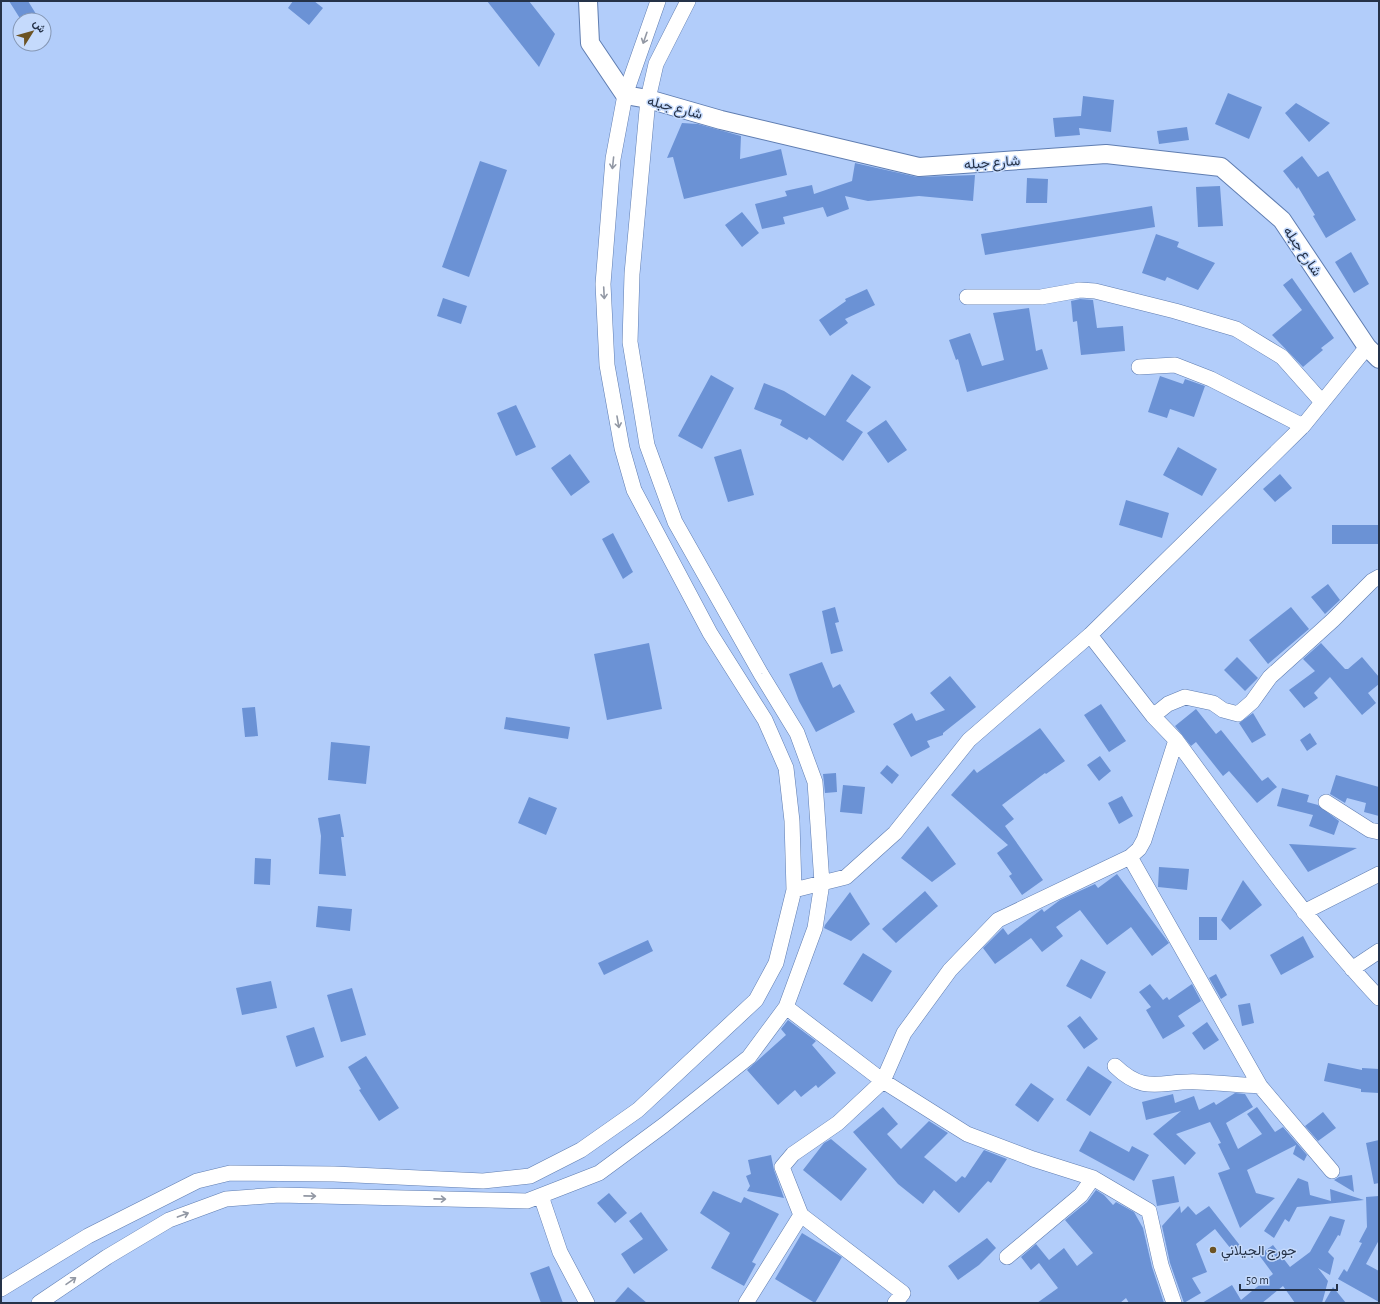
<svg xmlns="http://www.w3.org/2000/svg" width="1380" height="1304" font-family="'Alegreya Sans',Vazirmatn,sans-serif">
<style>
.building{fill:#6b92d5}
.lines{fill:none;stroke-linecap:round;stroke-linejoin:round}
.minor-casing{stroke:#5f7db1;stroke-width:16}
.major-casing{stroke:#5f7db1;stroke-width:20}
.minor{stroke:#fff;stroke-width:15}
.major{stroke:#fff;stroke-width:18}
.oneway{stroke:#9298a4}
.poi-dot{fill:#6c5324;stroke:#c5dafc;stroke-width:1.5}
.labels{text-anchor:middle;stroke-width:3;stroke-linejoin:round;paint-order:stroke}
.street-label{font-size:14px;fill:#253248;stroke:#c5dafc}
.poi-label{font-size:14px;fill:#253248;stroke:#c5dafc;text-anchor:start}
</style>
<rect width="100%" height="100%" fill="#b2cdfa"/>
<path class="building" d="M9,1h19l8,13 -10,6h-5z
M293,1h21l9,7 -14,17 -21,-17z
M487,1h42l26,33 -16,33z
M1228,93l34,14 -13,32 -34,-15z
M1083,96l31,4 -3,32 -32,-4 1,7 -25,2 -2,-19 28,-2z
M1296,103l34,20 -21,19 -24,-29z
M682,123l16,1 43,12 -1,23 41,-10 6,26 -103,24 -11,-42 -6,1z
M1187,127l2,13 -30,4 -2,-13z
M1302,156l16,21 10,-6 28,49 -30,18 -13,-22 2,-1 -17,-28 -1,2 -14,-18z
M480,161l27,9 -38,107 -27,-10z
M855,163l62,14 58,-2 -2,26 -54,-5 -51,5 -23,-5 4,13 -22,8 -4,-10 -40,10 2,7 -23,5 -7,-25 32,-8 -2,-5 27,-6 2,9 38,-13z
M1027,178l21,1 -1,24h-21z
M1220,186l3,40 -25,1 -2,-40z
M1152,206l3,21 -170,28 -4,-21z
M742,212l17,21 -17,14 -17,-22z
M1156,234l23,8 -2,5 38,16 -17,27 -31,-13 -2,4 -23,-8z
M1351,252l18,32 -15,9 -19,-31z
M1292,278l42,60 -13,10 2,2 -20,17 -31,-32 30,-25 -19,-25z
M867,289l8,16 -30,14 3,4 -18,13 -11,-16 27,-19 -1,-2z
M443,298l24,8 -6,18 -24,-8z
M1080,299l13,1 4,28 26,-2 2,25 -44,4 -4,-34 -4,1 -2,-21z
M1029,308l7,43 6,-2 6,20 -81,23 -9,-33 -2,1 -7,-20 21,-7 12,33 22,-6 -11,-47z
M852,374l19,13 -25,34 17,11 -20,29 -34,-24 -2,3 -27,-15 2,-5 -28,-11 10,-26 20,8 41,25z
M711,375l23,13 -32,61 -24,-13z
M1160,376l23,8 2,-5 20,7 -11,31 -24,-8 -3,9 -19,-6z
M516,405l20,42 -20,9 -19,-43z
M886,420l21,30 -19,13 -21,-30z
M1178,447l39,22 -15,27 -39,-21z
M741,449l13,46 -26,7 -14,-45z
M570,454l20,28 -19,14 -20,-28z
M1280,474l12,14 -17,14 -12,-13z
M1126,500l43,13 -7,25 -43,-13z
M1332,525h47v19h-47z
M613,533l20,39 -10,7 -21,-40z
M1328,584l12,16 -15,14 -14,-17z
M835,607l4,15 -4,1 8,28 -12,3 -9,-43z
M1291,607l18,22 -41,35 -19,-24z
M649,643l13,66 -55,11 -13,-66z
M1321,643l24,26h3l14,-12 17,20v7l-11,9 8,10 -14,12 -32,-38 -16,16 4,5 -14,10 -15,-18 26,-19 -12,-12z
M1237,657l21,21 -13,13 -21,-21z
M822,662l11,26 7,-4 15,28 -39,20 -17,-31 -10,-27z
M950,676l26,31 -33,26v2l-16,6 3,6 -19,10 -18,-33 19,-11 4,8 29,-11 -15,-17z
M1101,704l25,37 -17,11 -25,-37z
M255,707l3,29 -13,1 -3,-29z
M1196,709l20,25 5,-4 41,51 6,-4 9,10 -20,16 -28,-32 -6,5 -27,-34 -5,4 -16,-20z
M1253,713l13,22 -14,8 -13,-20z
M506,717l64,10 -2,12 -64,-10z
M1040,728l25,33 -19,13 -1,-1 -43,32 12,14 -9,7 38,54 -21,15 -13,-19 3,-2 -15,-21 11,-8 -57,-50 23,-26 3,4z
M1310,733l7,11 -10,7 -7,-11z
M331,742l39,4 -4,38 -38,-4z
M1100,756l11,15 -12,10 -12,-16z
M887,765l12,10 -7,9 -12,-11z
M836,773l1,19 -12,1 -2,-19z
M1336,775l43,12v29l-15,-4 2,-9 -19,-5 -2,5 -15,-9z
M843,785l22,2 -3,27 -22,-2z
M1282,788l27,7 -2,7 11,3 21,16 -5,14 -25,-9 4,-11 -36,-9z
M1122,796l11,20 -14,8 -11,-21z
M529,797l28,11 -11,27 -28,-12z
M340,814l4,23h-3l5,39 -27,-2 2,-38 -3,-18z
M928,826l28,38 -24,18 -31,-24z
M1289,844l35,2 33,2 -49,24z
M255,858l16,1 -1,26 -16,-1z
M1159,867l30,2 -2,21 -29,-3z
M1117,874l52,69 -17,13 -21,-29 -24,18 -27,-35 -24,17 7,9 -21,16 -11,-14 -36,26 -12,-16 20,-20 5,7 34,-26 2,3 16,-12 35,-16 3,4z
M1243,880l19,25 -32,25 -9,-10z
M925,891l13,15 -42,37 -14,-14z
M850,892l20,32 -19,17 -27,-13 1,-3z
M318,906l34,3 -2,22 -34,-4z
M1199,917h18v23h-18z
M1303,936l11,21 -33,18 -11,-20z
M648,940l5,11 -49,24 -6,-12z
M863,953l29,18 -20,31 -29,-18z
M1081,959l25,13 -15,27 -25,-13z
M1216,974l11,21 -6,4 -12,-21z
M271,981l6,27 -35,7 -6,-27z
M1150,984l13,16 4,-3 2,3 23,-16 9,17 -23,15 7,10 -22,13 -17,-29 5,-3 -12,-15z
M352,988l14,47 -25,7 -14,-47z
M1250,1003l4,20 -12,3 -4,-21z
M1080,1016l18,23 -14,10 -17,-23z
M788,1020l28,21 -4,4 24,28 -18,15 -2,-3 -15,12 -6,-7 -17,15 -31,-35 39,-35 -5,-6z
M1207,1022l12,18 -15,10 -12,-17z
M314,1027l10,30 -28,10 -10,-31z
M366,1056l33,52 -20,13 -20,-31 2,-1 -13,-22z
M1328,1063l34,7v-2l17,1v24l-18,-1v-3l-37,-8z
M1088,1066l24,16 -22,34 -24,-16z
M1031,1083l23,16 -16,23 -23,-17z
M1235,1093l10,1 8,13 -27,16 12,26 24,-15 -15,-20 10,-7 18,25 8,-5 24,28 -3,6 -11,-7 3,-9 -49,25 9,23 19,5 -35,30 -22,-55 12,-4 -12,-25 3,-1 -11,-21 -34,12 20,19 -11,12 -32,-31 28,-23 -35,9 -4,-18 31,-8 2,9 19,-7 5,14 15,-8 2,3z
M883,1107l15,17 -11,10 14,15 28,-28 19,12 -24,24 32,25 6,-6 3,2 19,-28 23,9 -16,24 -3,-2 -29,32 -25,-23 -11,14 -25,-20 -45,-52z
M1323,1112l13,16 -18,13 -13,-15z
M1090,1131l39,21 3,-6 17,9 -15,26 -55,-30z
M831,1139l36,30 -26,32 -38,-31 21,-27z
M1379,1140v43l-5,1 -8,-41z
M771,1155l3,15 10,28 -37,-7 3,-5 -4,-10 5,-2 -3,-14z
M1352,1175l2,17 -20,-12 5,-3z
M1174,1176l5,26 -22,4 -5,-26z
M1298,1178l10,4 2,13 21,6 -1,-12 34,11 -67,7 -8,15 -4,-3 -11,19 -10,-7z
M1096,1190l8,5 9,10 3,-3 18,10 9,16 9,39 12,36h-35l-3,-5 -6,5h-83l21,-15 -19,-25 -8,7 -10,-13 15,-13 13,16 15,-12 13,18 16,-13 -28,-33 22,-18z
M713,1191l28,12 3,-6 35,17 -27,48 4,2 -12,22 -33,-18 19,-35 -30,-20z
M609,1193l18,20 -12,10 -18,-20z
M1379,1196v44l-13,24 13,7v31l-41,-23 6,-10 3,3 15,-29 -3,-1 8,-15 -1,-30z
M1180,1206l1,7 7,-7 8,9 13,-9 33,42 -7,6 -20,-25 -19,15 11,28 -15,6 9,15 -17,10 -14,-40 -8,-37z
M641,1212l27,38 -34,24 -13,-20 22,-15 -14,-18z
M1330,1216l15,4 -5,16 -2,-1 -10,17 6,6 -4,17 -12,-7 10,13 -6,22h-27l-12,-17 -21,17h-60l30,-18 9,15 32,-26 -14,-19 14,-10 17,22 20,-15z
M802,1233l40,24 -27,46 -40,-24z
M987,1238l9,10 -17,17 -21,15 -10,-14z
M549,1266l14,37h-22l-11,-30z
M628,1287l19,16h-33z
M1333,1287l13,16h-22z"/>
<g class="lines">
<g class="minor-casing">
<path id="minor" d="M967,297h74l39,-7 15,1 80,20 61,18 46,28 40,45
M1139,367l36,-2 36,14 92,47
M1090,635l63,81 23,24c65,88 128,178 203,258
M1153,716l15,-12 17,-7 28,6 10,7 15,4 14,-12 18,-25 63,-57 39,-39 7,-4
M1326,802l44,28 9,2
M1130,857l130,229 72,85
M794,890l52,-13 49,-44 74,-93 121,-105 213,-209 64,-79
M1304,912l75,-38
M1352,969l27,-18
M786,1007l97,74 84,53 66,25 60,19 56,33 12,54 13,38
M1115,1066c31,30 47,14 83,16 21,1 42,3 62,4
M541,1196l19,56 27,51
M1007,1257l74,-62 12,-17
M1,1289l87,-53 109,-55 33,-8 104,1 149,7 47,-5 51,-26 57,-40 118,-110 20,-37 18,-73 -2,-69 -6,-53 -21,-48 -55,-87 -76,-143 -12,-42 -15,-83 -4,-81 10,-125 12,-64 33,-94
M39,1303l68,-46 62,-37 57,-21 53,-4 248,6 72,-28 65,-48 85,-68 37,-50 29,-79 7,-45 -7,-101 -18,-49 -36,-59 -86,-152 -28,-77 -17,-103 2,-68 16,-175 8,-35 32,-63
M746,1303l55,-88
M895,1303l8,-10 -102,-78 -19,-48 11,-13 45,-31 45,-42 21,-48 46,-63 48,-50 132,-63 9,-8 5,-9 32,-100"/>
</g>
<g class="major-casing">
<path id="major" d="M588,1l2,42 35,52 23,4 73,21 198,47 187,-13 115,13 61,53 85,127 12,12"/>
</g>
<use href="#minor" class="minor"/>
<use href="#major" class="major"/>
</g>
<defs><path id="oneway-shaft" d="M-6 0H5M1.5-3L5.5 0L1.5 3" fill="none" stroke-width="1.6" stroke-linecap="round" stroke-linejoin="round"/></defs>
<g class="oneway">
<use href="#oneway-shaft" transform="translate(645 38) rotate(109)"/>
<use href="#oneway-shaft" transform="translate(613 163) rotate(96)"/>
<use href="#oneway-shaft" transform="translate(604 293) rotate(87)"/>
<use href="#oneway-shaft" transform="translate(618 422) rotate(80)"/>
<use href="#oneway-shaft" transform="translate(310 1196) rotate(1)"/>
<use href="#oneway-shaft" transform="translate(440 1199) rotate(1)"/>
<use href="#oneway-shaft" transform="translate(183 1215) rotate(-20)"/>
<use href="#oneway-shaft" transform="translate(71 1281) rotate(-35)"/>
</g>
<circle class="poi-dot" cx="1213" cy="1250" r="4"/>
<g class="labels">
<g class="street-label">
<text transform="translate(675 107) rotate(15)" y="5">شارع جبله</text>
<text transform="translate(992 162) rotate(-4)" y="5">شارع جبله</text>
<text transform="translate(1303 251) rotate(56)" y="5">شارع جبله</text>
</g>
<g class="poi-label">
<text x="1221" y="1255">جورج الجيلاني</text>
</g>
</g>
<rect width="1380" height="1304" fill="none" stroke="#253248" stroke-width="4"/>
<g transform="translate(32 32) rotate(53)"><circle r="19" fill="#c5dafc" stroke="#8597b4"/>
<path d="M0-3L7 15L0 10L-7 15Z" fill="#6c5324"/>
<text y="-6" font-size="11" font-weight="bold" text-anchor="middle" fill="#253248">ش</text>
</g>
<path d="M1240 1284v6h97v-6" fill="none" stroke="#253248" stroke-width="2"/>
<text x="1246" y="1284" font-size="12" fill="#253248" stroke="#c5dafc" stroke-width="3" paint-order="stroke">50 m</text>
</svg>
